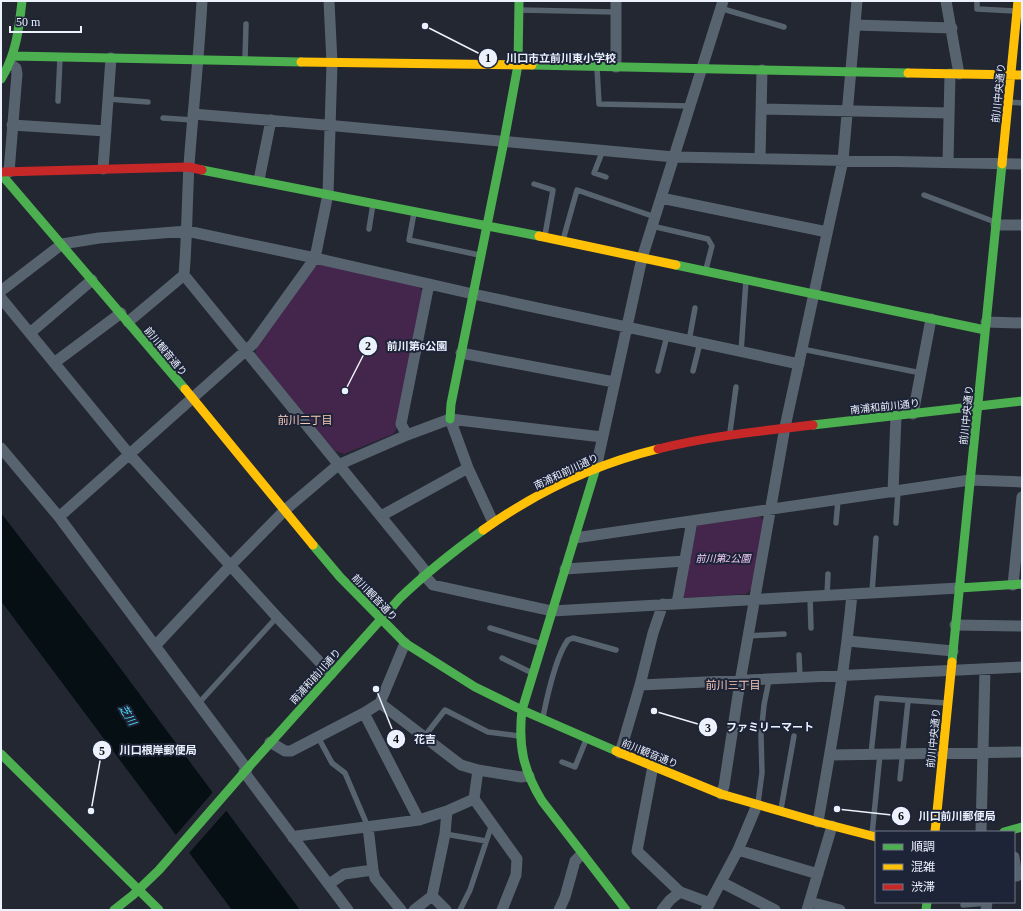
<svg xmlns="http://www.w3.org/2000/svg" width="1023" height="911" font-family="'Times New Roman','Noto Sans JP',serif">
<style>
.green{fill:#44254b}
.water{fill:#060f13}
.pier{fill:#232731}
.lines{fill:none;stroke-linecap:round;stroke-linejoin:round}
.lane{stroke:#57646f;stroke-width:5.5}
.street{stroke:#57646f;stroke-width:11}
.fast{stroke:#4caf50;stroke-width:9}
.slow{stroke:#ffc107;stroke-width:9}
.jam{stroke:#c62828;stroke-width:9}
.labels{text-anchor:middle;stroke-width:4;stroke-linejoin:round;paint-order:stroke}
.street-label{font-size:10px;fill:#ecf1fe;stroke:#1d2437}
.park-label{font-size:10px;font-style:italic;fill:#f3ccfb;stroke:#1d2437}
.neighbourhood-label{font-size:11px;fill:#facab9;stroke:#1d2437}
.water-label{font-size:11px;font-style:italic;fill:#4fdcfa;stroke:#1d2437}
.leader{fill:none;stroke:#ecf1fe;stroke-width:1.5}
.callout-dot{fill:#ecf1fe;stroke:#1d2437;stroke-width:1.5}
.mark-label{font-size:12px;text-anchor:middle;font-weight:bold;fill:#111}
.callout-label{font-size:11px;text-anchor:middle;font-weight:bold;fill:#ecf1fe;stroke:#1d2437;stroke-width:4;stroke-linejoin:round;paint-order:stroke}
</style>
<rect width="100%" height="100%" fill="#232731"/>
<path class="green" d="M320,264l99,23 4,5 -26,136 -4,6 -49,20 -9,-3 -80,-97 2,-8 58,-79z
M759,516l5,5 -12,67 -6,6 -61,4 -3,-4 15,-69z"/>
<path class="water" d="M1,513l105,136 194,261h-68l-9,-12 -222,-297z"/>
<path class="pier" d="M213,792l14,18 -39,44 -13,-18z"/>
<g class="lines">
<path class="lane" d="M977,1v8l38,2
M720,8l64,19
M520,10l95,2
M245,60l1,-36
M597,68l2,36 91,2
M108,99l40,3
M58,101l2,-43
M1008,102l14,1
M163,118l30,2
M603,150l-9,23 12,4
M534,184l19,6 -8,45
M924,195l71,27
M414,213l-5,27 70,15
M652,226l56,13 4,7 -6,23
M369,229l4,-25
M563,240l14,-50 78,27
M689,341l6,-33
M802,349l119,24
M741,352l5,-72
M658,371l9,-35
M693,371l7,-28
M730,432l6,-45
M836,523l2,-23
M896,523l2,-32
M872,592l4,-54
M827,595l1,-21
M810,596l1,32
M490,628l52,16
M748,636l36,-2
M799,655l1,23
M502,658l30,15
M198,704l79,-87
M543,717c4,-20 13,-61 25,-77l5,-2 43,12
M318,737l14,26 13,10 23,54
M424,737l21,-27 43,22 31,4
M871,754l6,-56 69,5
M562,762l13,5 11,-27
M900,779l8,-78
M758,803l4,-30 -1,-38 3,-30 5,-25
M781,809l13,-73
M445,834l41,7
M872,835l8,-81
M963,905l24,-2
M460,910l10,-20 22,-66"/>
<path class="street" d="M616,1v66
M946,1l13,73
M855,25l97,3
M762,109l187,4
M193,114l144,12 337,31 348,7
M12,125l94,6
M760,159l2,-89
M948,162l2,-88
M103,169l8,-111
M9,172l8,-98 -1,-6 -6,-4
M259,180l12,-60
M661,198l166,34
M996,225h26
M184,275l243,298
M1,291l61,-47 37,-6 88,-7 128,27 158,36 326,70
M1,298l128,156 148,163 54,57
M128,322l56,-47c3,-36 3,-73 5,-110 4,-54 10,-109 13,-164
M986,322l36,1
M30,333l62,-53
M461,353l153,29
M54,363l67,-50
M913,414l18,-95
M450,419l18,49 25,54
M407,435l-6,-11 28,-140
M1,448l58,69 188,252
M596,468l46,-210 81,-257
M893,492l3,-76
M381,516l87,-48
M59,517l194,-173 62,-86 13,-64 4,-131 -3,-62
M575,538l395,-58 52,2
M565,569l120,-8
M424,575l9,10 119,26 407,-23
M1013,585l9,-88
M677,603l15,-82
M955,625l67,1
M848,641l105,10
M155,646l75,-80 55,-56 53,-45 69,-30 43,-16 152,18
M640,685l382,-18
M380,703l81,62 17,5 43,7 8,-1
M364,713l55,107
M270,742l15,9h6l73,-38 16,-10 25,-60
M620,753l20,-68 13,-52 10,-29
M830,755l192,-3
M653,766l-16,85 43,41
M478,770l-4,29 43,60 -1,16 -14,35
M244,772l104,138
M721,794l3,-8 16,-104 45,-255 58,-267 14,-159
M818,822c13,-76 27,-151 34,-228
M368,827l5,43 2,8 26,32
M981,832l4,-163
M293,838l4,-2 122,-16 28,-9 27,-12
M738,850l80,24
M1014,857l3,19
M721,882l54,28
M329,884l15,-10 29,-4
M432,896l14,14
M810,902l30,8
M414,910l18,-14 13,-62 2,-23
M559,910l6,-13 10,-36 7,-7
M662,910l8,-10 10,-8 30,11
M706,910l32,-60 19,-45
M807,910l25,-84
M986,910l1,-8"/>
<path class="fast" d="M13,56l288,6
M532,65l376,8
M1,79c15,-24 18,-50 21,-78
M202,170l337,66
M1,174l184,215
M676,265l309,65
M450,419l1,-15 53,-263 14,-76 1,-64
M813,425l209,-24
M596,468l-74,242c-4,35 1,60 20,91l84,109
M313,545l27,32 65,66 70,44 47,23 94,41
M959,588l63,-4
M952,662l50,-498
M1,754l158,156
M1004,832l18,-5
M114,910l19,-15 26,-25 95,-109 146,-163c26,-25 54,-47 83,-68
M926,910l1,-8"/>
<path class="slow" d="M301,62l231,3
M908,73l114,2
M1002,164l16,-163
M539,236l137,29
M185,389l128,156
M483,530c52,-37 113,-66 175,-81
M616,751l105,43 97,28 58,15
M935,832l17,-170"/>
<path class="jam" d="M1,172l188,-5 13,3
M658,449c51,-13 103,-18 155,-24"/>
</g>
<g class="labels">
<g class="street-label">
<text transform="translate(998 93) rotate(-84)" y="4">前川中央通り</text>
<text transform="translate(166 351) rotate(50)" y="4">前川観音通り</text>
<text transform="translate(885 406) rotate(-6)" y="4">南浦和前川通り</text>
<text transform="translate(966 415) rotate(-84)" y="4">前川中央通り</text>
<text transform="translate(566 471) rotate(-25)" y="4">南浦和前川通り</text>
<text transform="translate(375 597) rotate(46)" y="4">前川観音通り</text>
<text transform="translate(315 676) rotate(-48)" y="4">南浦和前川通り</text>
<text transform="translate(933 738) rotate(-84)" y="4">前川中央通り</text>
<text transform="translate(650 753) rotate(22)" y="4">前川観音通り</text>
</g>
<g class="park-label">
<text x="723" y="562">前川第2公園</text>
</g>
<g class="neighbourhood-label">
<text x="305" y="424">前川二丁目</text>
<text x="733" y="689">前川三丁目</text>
</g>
<g class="water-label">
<text transform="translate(128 715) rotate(58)" y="4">芝川</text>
</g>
</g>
<path class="leader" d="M425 26L488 58M345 391L368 346M654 711L708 727M376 689L396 739M91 811L102 750M837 809L901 816"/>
<g class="callout-dot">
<circle cx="425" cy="26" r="4"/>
<circle cx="345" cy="391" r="4"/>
<circle cx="654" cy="711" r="4"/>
<circle cx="376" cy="689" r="4"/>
<circle cx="91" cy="811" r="4"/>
<circle cx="837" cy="809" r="4"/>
<circle cx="488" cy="58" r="10"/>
<circle cx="368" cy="346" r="10"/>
<circle cx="708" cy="727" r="10"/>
<circle cx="396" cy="739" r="10"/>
<circle cx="102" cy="750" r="10"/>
<circle cx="901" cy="816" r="10"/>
</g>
<g class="mark-label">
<text x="488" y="62">1</text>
<text x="368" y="350">2</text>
<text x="708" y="732">3</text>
<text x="396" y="743">4</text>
<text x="102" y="755">5</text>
<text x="901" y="820">6</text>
</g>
<g class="callout-label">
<text x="561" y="62">川口市立前川東小学校</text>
<text x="417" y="350">前川第6公園</text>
<text x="770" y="731">ファミリーマート</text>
<text x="425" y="743">花吉</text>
<text x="158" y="754">川口根岸郵便局</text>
<text x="957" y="820">川口前川郵便局</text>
</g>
<rect width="1023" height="911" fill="none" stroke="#ecf1fe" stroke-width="4"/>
<rect x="875" y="831" width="140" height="72" fill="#1d2437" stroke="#707687"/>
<rect x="883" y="844" width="20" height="6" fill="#4caf50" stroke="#707687"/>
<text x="911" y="851" font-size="12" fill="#ecf1fe">順調</text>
<rect x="883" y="864" width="20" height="6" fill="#ffc107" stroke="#707687"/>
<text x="911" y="871" font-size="12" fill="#ecf1fe">混雑</text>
<rect x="883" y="884" width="20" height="6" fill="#c62828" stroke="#707687"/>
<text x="911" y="891" font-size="12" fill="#ecf1fe">渋滞</text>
<path d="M10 26v6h71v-6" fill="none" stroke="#ecf1fe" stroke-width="2"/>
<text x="16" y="26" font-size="12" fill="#ecf1fe" stroke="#1d2437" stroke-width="3" paint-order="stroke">50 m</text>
</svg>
